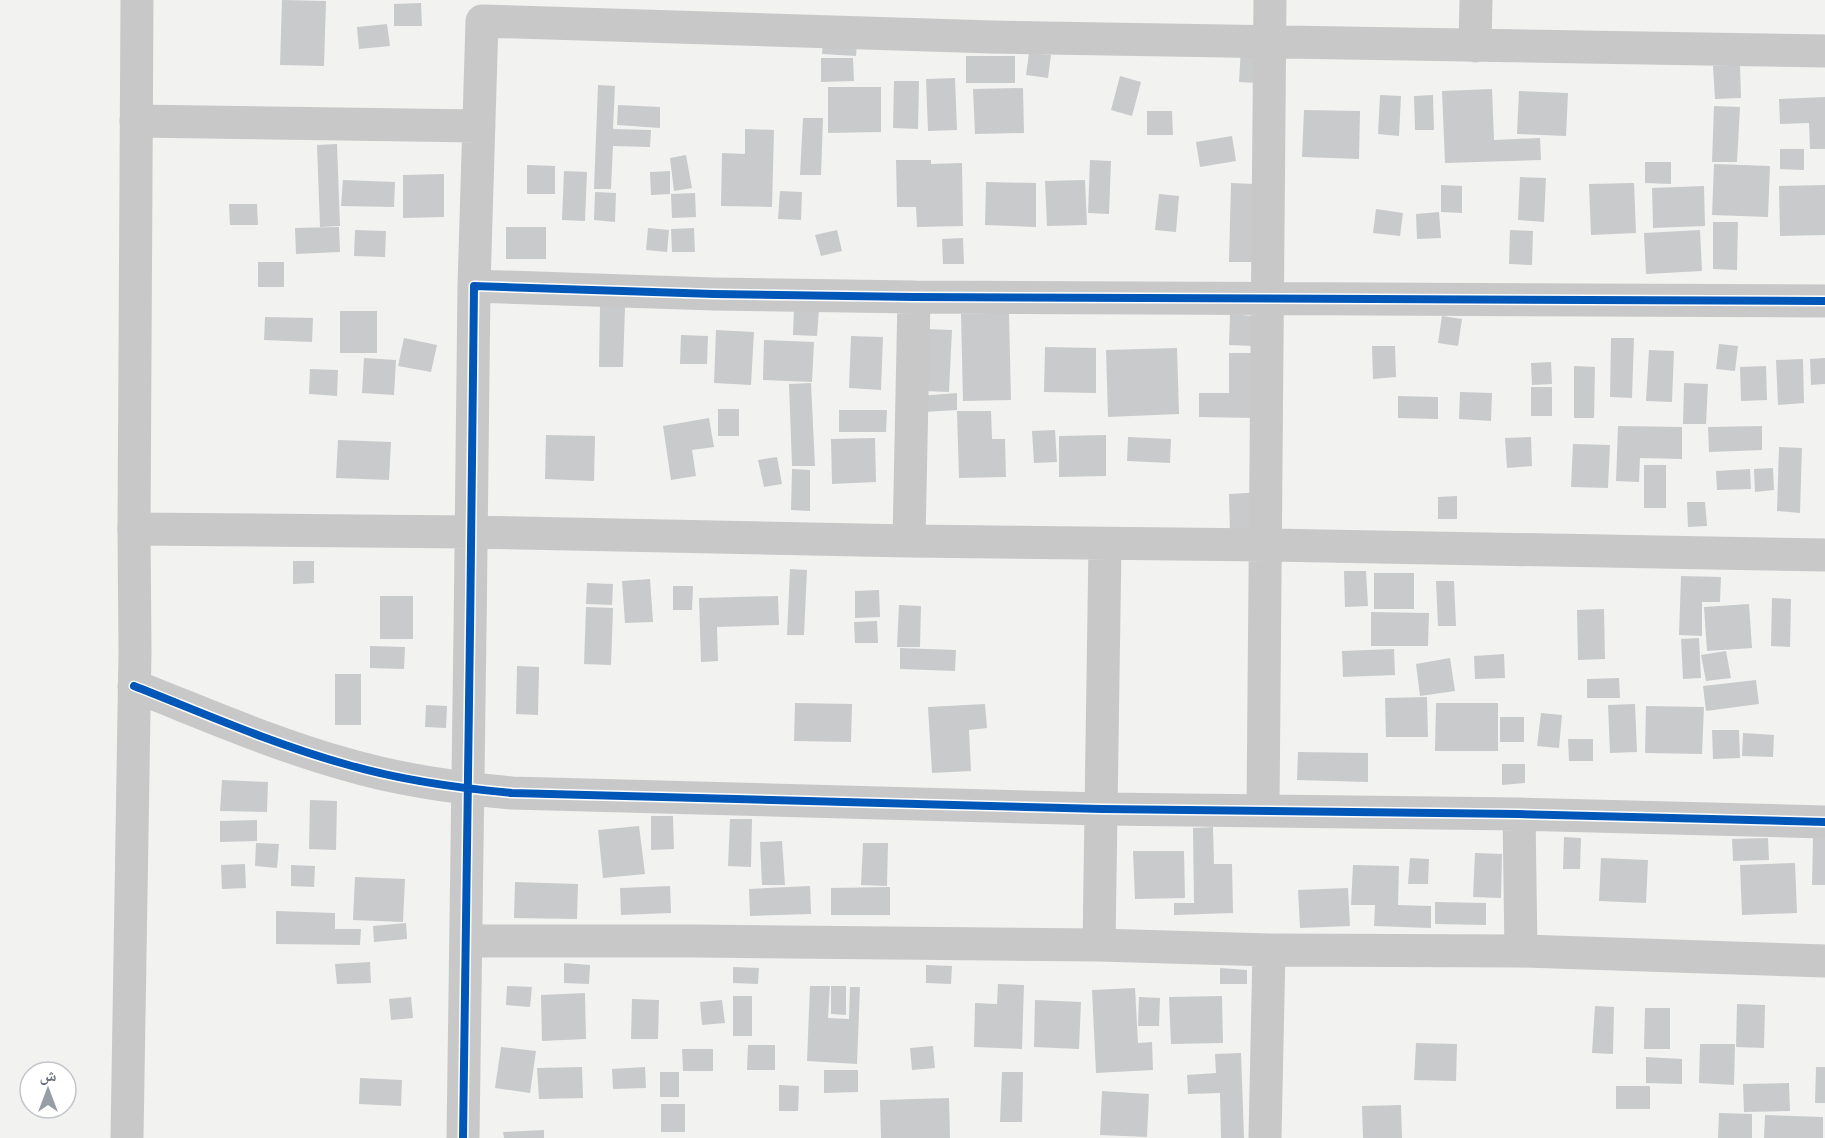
<svg xmlns="http://www.w3.org/2000/svg" width="1825" height="1138" font-family="Roboto,'Noto Naskh Arabic',sans-serif">
<style>
.building{fill:#c9cacb}
.lines{fill:none;stroke-linecap:round;stroke-linejoin:round}
.minor{stroke:#c8c8c9;stroke-width:33}
.tertiary{stroke:#c8c8c9;stroke-width:33}
.cycleway-casing{stroke:#fff;stroke-width:11}
.cycleway{stroke:#0057b8;stroke-width:8}
</style>
<rect width="100%" height="100%" fill="#f2f2f1"/>
<path class="building" d="M282,0l44,1 -2,65 -44,-1z
M421,3l1,23h-28v-22z
M387,24l3,22 -31,3 -2,-22z
M823,41l34,3 -1,12 -34,-2z
M1241,47l35,2 -2,35 -35,-2z
M1029,53l22,2 -3,23 -22,-3z
M966,56h49v27h-49z
M821,58h32l1,23 -33,1z
M1740,65l1,33 -26,1 -2,-33z
M1120,76l21,6 -9,34 -21,-6z
M955,78l2,52 -29,1 -2,-52z
M894,81h25l-1,48 -25,-1z
M598,85l17,1 -2,43 38,1 -1,17 -37,-1 -2,43h-17z
M828,87h53v45l-53,1z
M1023,88l1,45 -49,1 -2,-45z
M1492,89l2,51 46,-2 1,22 -96,3 -3,-72z
M1519,91l49,2 -2,43 -49,-2z
M1380,95l21,1 -2,40 -21,-2z
M1433,95l1,35h-19l-1,-34z
M1825,97v52h-15l-1,-26 -29,1 -1,-25z
M618,105l42,2v21l-43,-3z
M1714,106l26,1 -3,55h-25z
M1304,110l56,1 -1,48 -57,-2z
M1147,111h25l1,24h-26z
M803,118h20l-2,57h-21z
M745,129l29,1 -2,77 -51,-1 1,-53 23,1z
M1232,136l4,25 -36,6 -4,-25z
M337,144l3,82 -20,1 -3,-82z
M1780,149h24v21l-24,-1z
M686,155l6,33 -18,3 -4,-33z
M896,160h35v4l31,-1 1,63 -46,1 -1,-20h-19z
M1090,160l21,1 -2,53 -21,-1z
M1645,162h26v22l-26,-1z
M1714,164l56,2 -2,51 -56,-2z
M527,165l28,1v28h-28z
M564,171l23,1 -2,49 -23,-1z
M670,171v23l-19,1 -1,-23z
M444,174v43l-41,1v-43z
M1520,177l26,1 -2,44 -26,-2z
M343,180l52,2 -1,25 -53,-1z
M1085,180l2,45 -40,1 -2,-45z
M986,182l50,1v44l-51,-2z
M1231,183l23,1 -2,78h-23z
M1634,183l2,50 -45,2 -2,-51z
M1441,185l21,1v27l-21,-1z
M1825,185v50l-45,1 -1,-50z
M1704,186l1,40 -52,2 -1,-40z
M780,191l22,1 -1,28 -23,-1z
M595,192l21,1 -1,29 -21,-2z
M695,193l1,24 -24,1 -1,-24z
M1159,194l20,2 -3,36 -21,-2z
M229,204h28l1,21h-28z
M1376,209l27,4 -3,23 -27,-3z
M1439,212l2,26 -24,1 -1,-25z
M1713,222h25l-1,48 -24,-1z
M339,227l1,25 -44,2 -1,-26z
M506,227h40v32h-40z
M648,228l21,2 -2,22 -21,-2z
M694,228l1,24h-23l-1,-23z
M355,230l31,1 -1,26 -31,-1z
M837,230l5,21 -21,5 -6,-21z
M1510,230l23,1 -1,34 -23,-1z
M1700,230l2,41 -56,3 -2,-41z
M963,238l1,26h-21l-1,-25z
M258,262h26v25h-26z
M600,306l25,1 -2,60h-24z
M794,308l25,1 -2,27 -24,-1z
M340,311h37v42h-37z
M1009,313l2,87 -48,1 -2,-87z
M1230,314l24,2 -1,30 -24,-1z
M1442,316l20,3 -4,27 -20,-3z
M265,317l48,1 -1,24 -48,-2z
M902,328l50,2 -3,62 -49,-2z
M716,330l38,2 -3,53 -37,-2z
M681,335l27,1 -1,28h-27z
M851,336l32,1 -2,53 -32,-2z
M404,338l33,7 -6,27 -33,-6z
M1611,338h23l-2,60 -22,-1z
M764,340l50,2 -2,40 -49,-2z
M1719,344l19,2 -3,25 -19,-2z
M1372,346h23l1,31 -23,2z
M1045,347l51,1v45l-52,-1z
M1177,348l2,66 -71,3 -2,-67z
M1649,350l25,1 -2,51 -26,-1z
M1229,353h26l-1,65 -55,-1v-24h30z
M364,358l32,2 -2,35 -32,-2z
M1825,358v26l-14,1 -1,-26z
M1803,359l1,44 -26,2 -2,-45z
M1551,362l1,22 -20,1 -1,-22z
M1574,366l21,1 -1,51h-20z
M1766,366l1,34 -26,1 -1,-34z
M310,369l28,1 -1,26 -28,-2z
M811,383l4,83h-23l-3,-82z
M1684,383l24,1 -2,40h-23z
M1531,387h21v29h-21z
M1460,392l32,1 -1,28 -32,-2z
M957,393v17l-50,3 -1,-16z
M1398,396l40,1v22l-40,-1z
M718,409h21v27h-21z
M839,410h48l-1,22h-47z
M957,411h34l1,28h13l1,38 -47,1z
M709,418l5,29 -22,3 4,26 -25,4 -8,-54z
M1618,426l64,1v32l-42,-1 -1,24 -23,-1z
M1762,426v24l-53,2 -1,-25z
M1055,430l2,32 -23,1 -2,-32z
M546,435l49,1 -1,45 -49,-2z
M1106,435v41l-47,1v-41z
M1128,437l43,2 -1,24 -43,-2z
M1531,437l1,29 -25,2 -2,-30z
M875,438l1,44 -44,2 -1,-45z
M338,440l53,2 -2,38 -53,-2z
M1573,444l37,1 -2,43 -37,-1z
M1779,447l23,1 -2,65 -23,-2z
M777,457l5,27 -18,3 -6,-27z
M1644,465h22v43h-22z
M1773,468l1,22 -19,2 -1,-23z
M792,469l18,1v41l-19,-1z
M1750,469l1,20 -34,1 -1,-19z
M1263,492l2,39 -35,2 -1,-39z
M1457,496v23h-19v-22z
M1687,502h18l2,24 -19,1z
M293,561h21v22l-21,1z
M790,569l17,1 -3,65h-17z
M1344,571h22l2,35 -23,1z
M1374,573h40v36h-40z
M1681,576l40,1 -1,25h-18v34l-23,-1z
M650,579l3,43 -28,1 -3,-42z
M1436,581h18l2,45h-18z
M587,583l26,1 -1,21 -26,-1z
M673,586h20l-1,24h-19z
M879,590l1,27 -25,1v-27z
M380,596h33v43h-33z
M778,596l1,29 -62,2 1,34 -17,1 -2,-64z
M1772,598l19,1 -1,48 -19,-1z
M1749,604l3,44 -45,3 -3,-44z
M899,605l22,1 -1,41h-23z
M586,607l27,1 -2,57 -27,-1z
M1604,609l1,50 -27,1 -1,-50z
M1371,612l58,1 -1,33h-57z
M877,621l1,22h-23l-1,-21z
M1699,638l2,40 -18,1 -2,-40z
M370,646l35,1 -1,22 -34,-1z
M900,648l56,2 -1,21 -55,-2z
M1394,649l1,26 -52,2 -1,-26z
M1726,651l5,27 -25,3 -5,-26z
M1504,654l1,24 -30,1 -1,-23z
M1450,658l5,33 -35,5 -4,-32z
M517,666l22,1 -1,48 -22,-1z
M335,674h26v51h-26z
M1619,678l1,20h-33v-19z
M1756,680l3,24 -53,7 -3,-25z
M1427,697l1,40h-42l-1,-39z
M795,703l57,1 -1,38 -57,-1z
M1436,703h62v48h-63z
M985,704l2,24 -18,2 2,41 -39,2 -4,-66z
M1635,704l2,48 -27,1 -2,-48z
M426,705l21,1 -1,22 -21,-1z
M1646,706l58,1 -2,47 -57,-1z
M1541,713l21,2 -3,33 -22,-2z
M1500,717h24v25h-24z
M1712,730h27l1,28 -27,1z
M1743,733l31,2 -1,22 -31,-1z
M1568,739h25v22h-24z
M1298,752l70,1v29l-71,-2z
M1502,764h23v19l-23,2z
M222,780l46,2 -1,30 -47,-1z
M310,800l27,1 -1,49 -27,-1z
M651,816h22l1,33 -23,1z
M730,819h22l-1,48 -23,-1z
M257,820v21l-37,1v-21z
M639,826l6,48 -42,4 -5,-48z
M1213,827l1,37h18l1,49 -59,2v-12h20l-1,-75z
M1564,837l17,1 -1,31h-17z
M1813,837h12v48h-13z
M1768,838l1,22 -36,1 -1,-22z
M782,841l3,44h-23l-2,-43z
M256,843l23,1 -2,24 -22,-2z
M863,843h25l-1,43 -26,-1z
M1133,851h51l1,47 -50,1z
M1475,853l27,1 -1,44 -28,-1z
M1410,858l19,1 -1,25h-20z
M1601,858l47,2 -2,43 -47,-2z
M1795,863l2,50 -55,2 -2,-50z
M245,864l1,24 -24,1 -1,-24z
M291,865l24,1 -1,21 -23,-1z
M1353,865l46,1 -1,39 33,1v22l-57,-2 1,-21h-24z
M355,877l50,2 -2,43 -50,-2z
M515,882l63,2 -1,35 -63,-1z
M670,886l1,27 -50,2 -1,-27z
M810,886l1,28 -61,2 -1,-27z
M890,887v28h-59v-27z
M1348,888l2,38 -50,2 -2,-38z
M1435,902l51,1v22l-51,-1z
M276,911l59,2v16h26l-1,16 -84,-1z
M406,923l1,16 -33,3 -1,-16z
M370,962l1,21 -34,1 -2,-20z
M564,963l26,2 -1,19 -25,-1z
M926,965l26,1 -1,18 -25,-1z
M733,967l26,1 -1,16 -25,-1z
M1220,968l27,2v14h-27z
M998,984l26,1 -2,64 -48,-2 1,-44 22,1z
M507,986l25,1 -2,20 -24,-2z
M810,986h20l-2,32 21,1 1,-32h10l-3,77 -50,-3z
M831,986h15v29l-15,-1z
M1135,988l3,55 14,-1 1,28 -57,3 -4,-83z
M585,993l1,46 -44,2 -1,-46z
M733,996h19v40h-19z
M1222,996l1,47 -52,1 -2,-47z
M411,997l2,21 -22,2 -2,-21z
M1139,997l21,1 -1,28h-21z
M632,999l27,1 -1,39h-27z
M722,1000l3,23 -23,2 -2,-23z
M1035,1000l46,2 -2,47 -45,-2z
M1737,1004l28,1 -1,43 -28,-1z
M1595,1006l19,1 -1,47 -21,-1z
M1645,1008h25v41h-26z
M1416,1043l41,1 -1,37 -42,-1z
M1700,1044h35l-1,41 -35,-2z
M748,1045h27v25h-28z
M933,1046l2,22 -23,2 -2,-22z
M501,1047l35,4 -6,42 -35,-5z
M682,1049h31v22h-30z
M1241,1053l3,85h-23l-1,-45 -32,1 -1,-19 29,-2 -1,-19z
M1646,1057l36,2v25l-36,-1z
M582,1067l1,31 -44,1 -2,-31z
M645,1067l1,21 -33,1 -1,-20z
M1816,1067h9v36h-10z
M824,1070h34v22l-34,1z
M660,1072h19v25h-19z
M1002,1072h21l-1,50h-22z
M360,1078l42,2 -1,26 -42,-2z
M1789,1083l1,28 -46,1 -1,-28z
M779,1085l20,1 -1,25h-19z
M1616,1086h34v23h-34z
M1102,1091l47,3 -2,43 -47,-2z
M949,1098l1,40h-69l-1,-38z
M661,1104h24v28h-24z
M1401,1105l1,33h-39l-1,-32z
M1719,1113l33,1v24h-34z
M1765,1115l58,2v21h-59z
M544,1130v8h-40l-1,-6z"/>
<g class="lines">
<path class="minor" d="M1475,46l1,-46
M136,121l343,5
M474,286l8,-265 510,16 833,14
M134,529l336,3 439,9 357,4 559,10
M909,541l5,-244
M134,686c69,27 139,58 211,78 54,16 111,24 167,29l590,16 417,5 306,8
M1263,810l7,-810
M1519,814l2,137
M467,941h231l401,4 170,5 252,1 304,10
M1099,945l6,-401
M463,1138c6,-284 7,-568 11,-852l240,8 200,3 911,4
M1265,1138l4,-188"/>
<path class="tertiary" d="M127,1138l8,-487 -1,-122 3,-529"/>
<g class="cycleway-casing">
<path id="cycleway" d="M134,686c69,27 139,58 211,78 54,16 111,24 167,29l590,16 417,5 306,8
M463,1138c6,-284 7,-568 11,-852l240,8 200,3 911,4"/>
</g>
<use href="#cycleway" class="cycleway"/>
</g>
<g transform="translate(48 1090)"><circle r="28" fill="#ffffff" stroke="#c2c6cb" stroke-width="1.5"/>
<path d="M0-4.5L10 22L0 15L-10 22Z" fill="#979ea6"/>
<text y="-9" font-size="16" font-weight="bold" text-anchor="middle" fill="#66707d">ش</text>
</g>
</svg>
